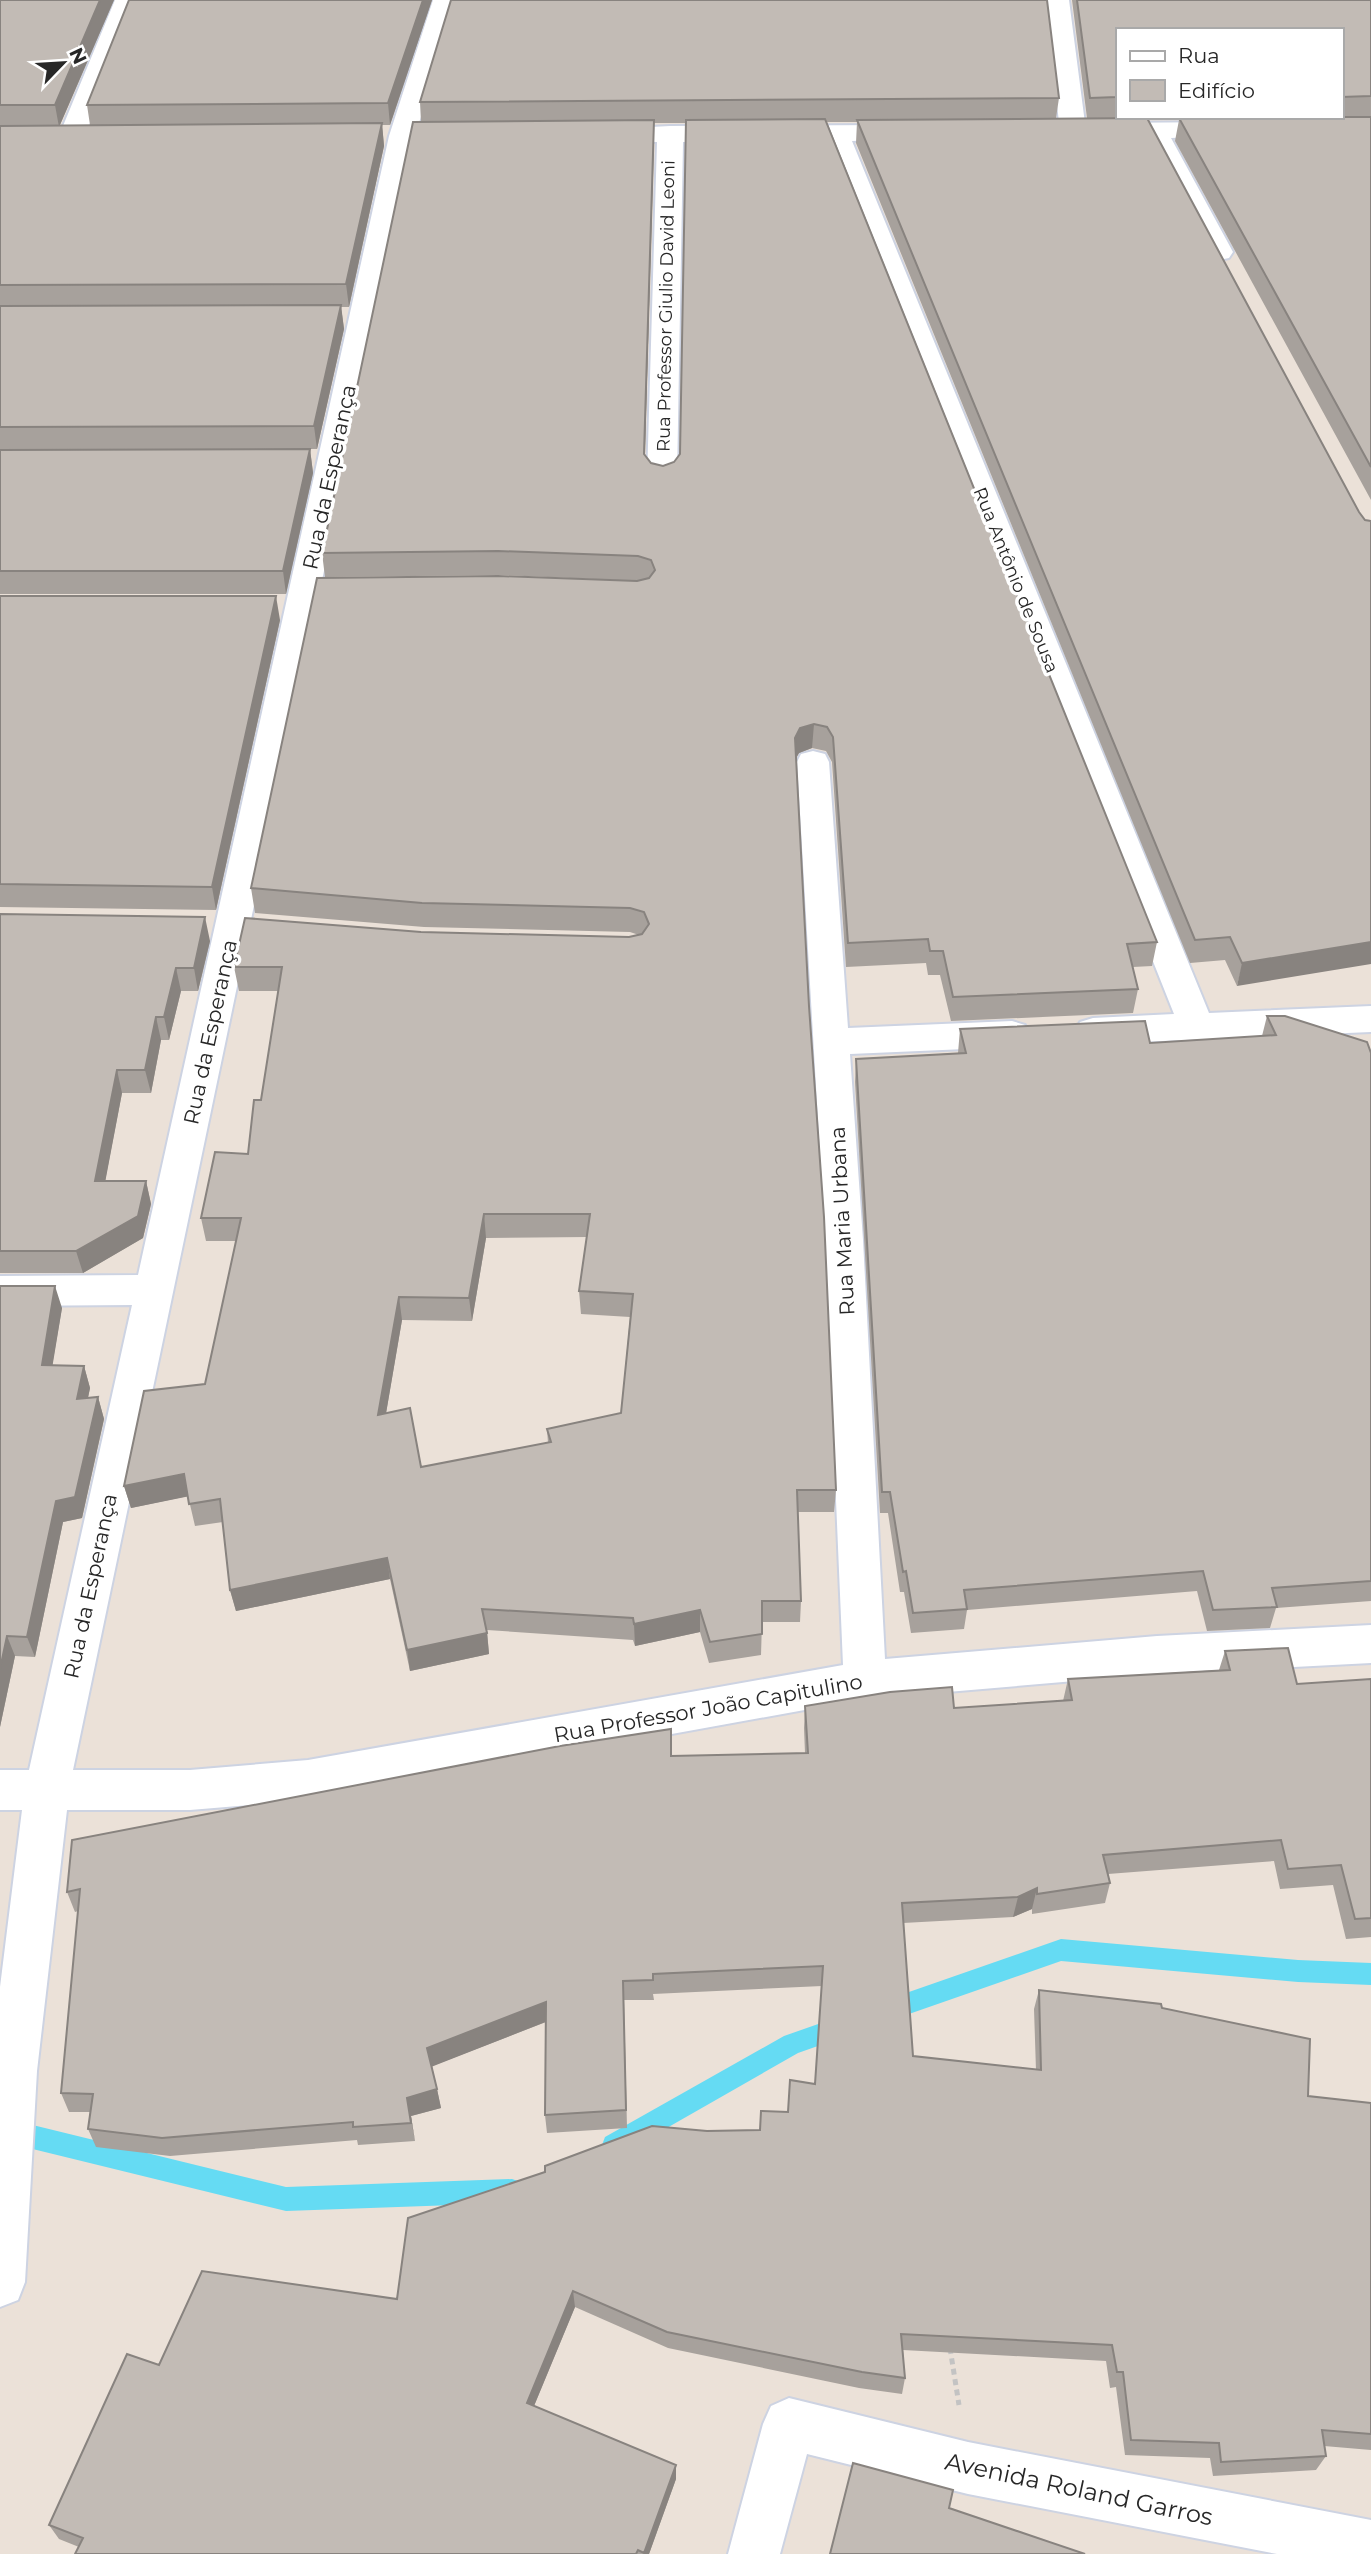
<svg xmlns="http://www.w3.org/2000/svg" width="1371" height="2554" viewBox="0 0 1371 2554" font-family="Montserrat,sans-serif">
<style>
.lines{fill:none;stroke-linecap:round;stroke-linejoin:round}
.stream{fill:#65dbf3;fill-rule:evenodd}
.minor-casing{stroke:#cdd3e2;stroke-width:4}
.path{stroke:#c3c3c3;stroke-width:5;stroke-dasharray:6 4.5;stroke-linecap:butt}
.minor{fill:#fff;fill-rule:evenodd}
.wall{fill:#a7a19c;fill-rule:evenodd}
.shaded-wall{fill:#88837f}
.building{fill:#c2bbb5;stroke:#88837f;stroke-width:2;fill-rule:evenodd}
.labels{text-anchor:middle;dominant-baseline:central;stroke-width:7;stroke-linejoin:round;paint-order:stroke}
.far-street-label{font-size:18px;fill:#272727;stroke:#fff}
.street-label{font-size:21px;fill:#272727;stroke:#fff}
.near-street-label{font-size:24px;fill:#272727;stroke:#fff}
</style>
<rect width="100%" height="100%" fill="#ebe1d8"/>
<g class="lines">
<path class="stream" d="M1061 1939 1298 1960 1371 1963V1985L1298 1982 1061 1961 886 2022 878 2019 874 2011 878 2003 886 2000Z
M841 2016 849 2019 853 2027 849 2035 798 2053 623 2153 614 2157 605 2153 602 2145 605 2137 784 2036Z
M0 2117 286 2187 512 2179 521 2182 524 2191 521 2200 512 2203 286 2211 0 2141Z"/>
<g class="minor-casing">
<path id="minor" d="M115 0H139L84 138 80 143 71 146 62 143 58 138Z
M433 0H457L415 136 73 1770H190L308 1760 843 1665 825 1240 797 762 801 754 813 751 825 754 829 762 848 1028 1012 1021 1025 1025 1030 1034 1025 1043 1012 1047 850 1054 863 1240 885 1659 1157 1636 1371 1625V1663L1157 1674 865 1699 308 1800 190 1810H67L37 2071 25 2282 18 2300 0 2307V1987L22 1810H0V1770H29L132 1305 0 1306V1276L138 1275 389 136Z
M1045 0H1069L1086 131 1082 136 1073 139 1064 136 1060 131Z
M1230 122 1239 125 1243 130 1239 135 1171 138 1233 252 1229 258 1219 260 1209 258 1205 252 1145 138 1092 136 1088 131 1092 126 1101 123Z
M908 125 917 128 921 133 917 138 852 141 1209 1013 1371 1006V1032L1093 1044 1080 1040 1075 1031 1080 1022 1093 1018 1174 1014 826 141 683 142 677 479 672 485 662 488 652 485 647 479 657 142 592 140 588 135 592 130 670 126Z
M789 2398 968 2442 1371 2520V2554H1277L968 2494 807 2454 780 2554H728L763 2424 771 2406Z"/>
</g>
<path class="path" d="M950 2348 959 2405"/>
<use href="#minor" class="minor"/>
</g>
<path class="wall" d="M0 0H114L60 125H90L87 105 129 0H432L390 125H382L384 146 349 307H341L344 329 317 449H310L313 473 286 594H0Z
M1072 0H1371V500L1175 141 1179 120H1148L1359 512 1237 986 1225 960 1190 963 856 143 857 122H827L1157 942 1152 966 1133 967 1138 989 1133 1013 951 1021 940 975H928L926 963 846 967 832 762 826 751 812 748 799 753 796 758 809 1006 836 1490 834 1512H798L801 1601 800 1622H762L761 1655 709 1663 700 1632 635 1646 633 1640 487 1630 489 1654 410 1671 390 1579 236 1611 230 1590 223 1522 195 1526 188 1496 131 1508 124 1486 205 1384 236 1241H206L201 1218 248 1154 261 1100 278 991H239L234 967 421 932 629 937 639 935 630 932 424 927 255 913 251 888 639 581 500 575 325 577 322 553 421 122 420 102 1059 98 1056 118H1087ZM1117 30H1341V117H1117ZM654 123H686L680 454 674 462 663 466 651 463 645 456ZM587 1237 579 1291 581 1314 630 1317 621 1413 547 1429 548 1443 421 1467 386 1413 402 1320 472 1321 486 1238Z
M0 596 280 620 216 910 0 907Z
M0 914 210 941 198 991H181L169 1040H161L151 1093H122L105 1181H146L151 1204 143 1238 83 1273H0Z
M1267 1016 1371 1053V1601L1276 1608 1270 1628 1207 1631 1197 1591 967 1610 964 1629 911 1633 904 1592H900L888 1513H880L855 1082 856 1059 958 1053 960 1029 1150 1043 1262 1036Z
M0 1286 62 1308 52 1366H84L90 1388 88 1398 98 1397 104 1419 82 1518 63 1522 35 1657 15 1656 0 1727Z
M1225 1651 1297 1684 1371 1679V1937L1346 1939 1333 1885 1280 1889 1274 1861 1108 1874 1110 1883 1105 1903 1032 1914V1909L1013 1917 903 1923 913 2056 1036 2070 1034 2009 1039 1990 1162 2008 1308 2096 1371 2103V2450L1324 2446 1326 2456 1316 2470 1213 2476 1210 2458 1125 2455 1116 2387 1110 2388 1106 2361 903 2350 905 2378 902 2394 859 2388 668 2348 575 2307 534 2406 676 2479 649 2554H75L79 2547 59 2539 49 2525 159 2365 397 2299 707 2131 760 2130 788 2112 815 2083 822 1986 653 1994 654 2000H624L627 2128 547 2133 545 2115 546 2022 432 2066 441 2108 411 2116 415 2141 358 2145 357 2140 170 2156 96 2147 88 2129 90 2112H69L61 2093 78 1911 75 1912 67 1892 671 1756 805 1753 804 1728 805 1706 954 1708 1063 1701 1068 1679 1219 1670Z"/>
<path class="shaded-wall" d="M100 0H114L59 127 55 105Z
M423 0H432L390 125 388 103Z
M654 120V144L644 479V454Z
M382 123 384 146 349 307 346 284Z
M341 305 344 329 317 449 314 426Z
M310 449 313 473 286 594 283 571Z
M276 596 280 620 216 910 212 887Z
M814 724 812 748 799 753 794 762 795 738 800 728Z
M205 917 210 941 198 991 194 968Z
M1371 942V964L1237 986 1242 963Z
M176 968 181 991 169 1040 164 1017Z
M156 1017 161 1040 151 1093 145 1070Z
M117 1070 122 1093 101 1204 95 1181Z
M146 1181 151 1204 143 1238 83 1273 76 1251Z
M484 1214 486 1238 472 1321 469 1298Z
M55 1286 62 1308 49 1387 42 1365Z
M399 1297 402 1320 382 1437 378 1415Z
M84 1366 90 1388 83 1421 77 1399Z
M98 1397 104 1419 82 1518 63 1522 35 1657 27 1637 56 1501Z
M184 1474 190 1496 131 1508 124 1486Z
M387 1558 390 1579 236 1611 230 1590Z
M700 1610V1632L635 1646 634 1624Z
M487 1633 489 1654 410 1671 407 1650Z
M7 1636 15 1656 0 1727V1669Z
M1037 1888 1032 1909 1013 1917 1018 1897Z
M546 2002 548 2021 431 2067 427 2048Z
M437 2089 441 2108 411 2116 415 2141 407 2098Z
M573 2291 575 2307 529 2418 527 2403Z
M676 2465V2479L649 2554H644Z"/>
<path class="building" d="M0 0H100L55 105H0Z
M129 0H423L388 103 87 105Z
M451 0H1047L1059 98 420 102Z
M1077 0H1371V96L1341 97V30H1117V97L1090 98Z
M1341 117H1371V467L1179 118Z
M1147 118 1359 512 1365 520 1371 521V942L1242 963 1230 937 1195 940 857 120Z
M825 119 1157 942 1127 944 1138 989 953 997 943 951H930L928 939 848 943 833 737 827 727 814 724 800 728 795 738 809 1006 824 1217 836 1490H797L801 1601H762V1634L710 1642 700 1610 634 1624 633 1618 482 1609 487 1633 407 1650 387 1558 230 1590 220 1499 189 1504 184 1474 124 1486 144 1391 205 1384 241 1218H201L215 1152 248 1154 254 1100H261L282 967H234L245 918 421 932 629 937 642 934 649 924 644 912 630 908 422 903 251 888 317 578 498 576 637 581 649 578 655 570 651 560 638 556 498 551 322 553 413 122 654 120 644 454 651 463 663 466 674 462 680 454 686 120ZM484 1214H590L579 1291 633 1294 621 1413 547 1429 551 1442 421 1467 410 1408 378 1415 399 1297 469 1298Z
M382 123 346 284 0 285V126Z
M341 305 314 426 0 427V306Z
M310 449 283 571H0V450Z
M0 596H276L212 887 0 884Z
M0 914 205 917 194 968H176L164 1017H156L145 1070H117L95 1181H146L138 1216 76 1251H0Z
M1267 1016H1285L1367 1042 1371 1053V1581L1272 1588 1277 1607 1213 1610 1203 1571 964 1590 967 1609 913 1613 906 1571 903 1572 890 1492H882L856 1059 966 1053 960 1029 1145 1021 1150 1043 1276 1035Z
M0 1286H55L42 1365 84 1366 77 1399 98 1397 75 1497 56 1501 27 1637 7 1636 0 1669Z
M1288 1648 1297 1684 1371 1679V1918L1355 1919 1341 1865 1288 1869 1281 1840 1103 1855 1110 1883 1037 1894V1888L1018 1897 902 1903 913 2056 1041 2070 1039 1990 1161 2004 1162 2008 1310 2039 1308 2096 1371 2103V2434L1322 2430 1326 2456 1221 2462 1219 2443 1131 2440 1123 2372H1117L1112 2345 901 2334 905 2378 862 2372 667 2332 573 2291 527 2403 676 2465 644 2553 638 2550 636 2554H75L83 2538 49 2525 127 2354 159 2365 202 2271 397 2299 408 2218 545 2172V2166L652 2126 707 2131 760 2130 761 2111 788 2112 790 2080 815 2084 823 1966 653 1974V1980L623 1981 626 2110 545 2115 546 2002 427 2048 437 2089 407 2098 411 2123 353 2127V2122L162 2138 88 2129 93 2094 61 2093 80 1889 67 1892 72 1840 560 1746 671 1729V1756L808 1753 805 1706 890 1692 952 1687 954 1708 1072 1700 1068 1679 1230 1670 1225 1651Z
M853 2463 953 2490 949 2508 1085 2554H830Z"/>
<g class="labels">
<g class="far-street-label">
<text transform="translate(666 306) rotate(-89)">Rua Professor Giulio David Leoni</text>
<text transform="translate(1016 580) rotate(68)">Rua Antônio de Sousa</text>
</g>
<g class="street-label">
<text transform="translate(329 477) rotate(-78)">Rua da Esperança</text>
<text transform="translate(210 1032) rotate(-78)">Rua da Esperança</text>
<text transform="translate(842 1221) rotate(-93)">Rua Maria Urbana</text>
<text transform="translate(90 1586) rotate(-78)">Rua da Esperança</text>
<text transform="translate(708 1708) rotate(-10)">Rua Professor João Capitulino</text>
</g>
<g class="near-street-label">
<text transform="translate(1079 2489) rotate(12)">Avenida Roland Garros</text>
</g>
</g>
<rect x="1116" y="28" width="228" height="91" fill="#ffffff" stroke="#a9a9a9" stroke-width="2"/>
<rect x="1130" y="51" width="35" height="10" fill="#ffffff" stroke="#a9a9a9" stroke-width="2"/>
<text x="1178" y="63" font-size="21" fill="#272727">Rua</text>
<rect x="1130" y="80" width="35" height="21" fill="#c2bbb5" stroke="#a9a9a9" stroke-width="2"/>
<text x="1178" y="98" font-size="21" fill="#272727">Edifício</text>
<g transform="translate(63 63) rotate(65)" stroke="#ffffff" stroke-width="5" paint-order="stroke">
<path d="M0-5L12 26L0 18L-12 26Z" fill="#272727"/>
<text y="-10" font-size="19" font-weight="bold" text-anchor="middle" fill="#272727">N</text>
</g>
</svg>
